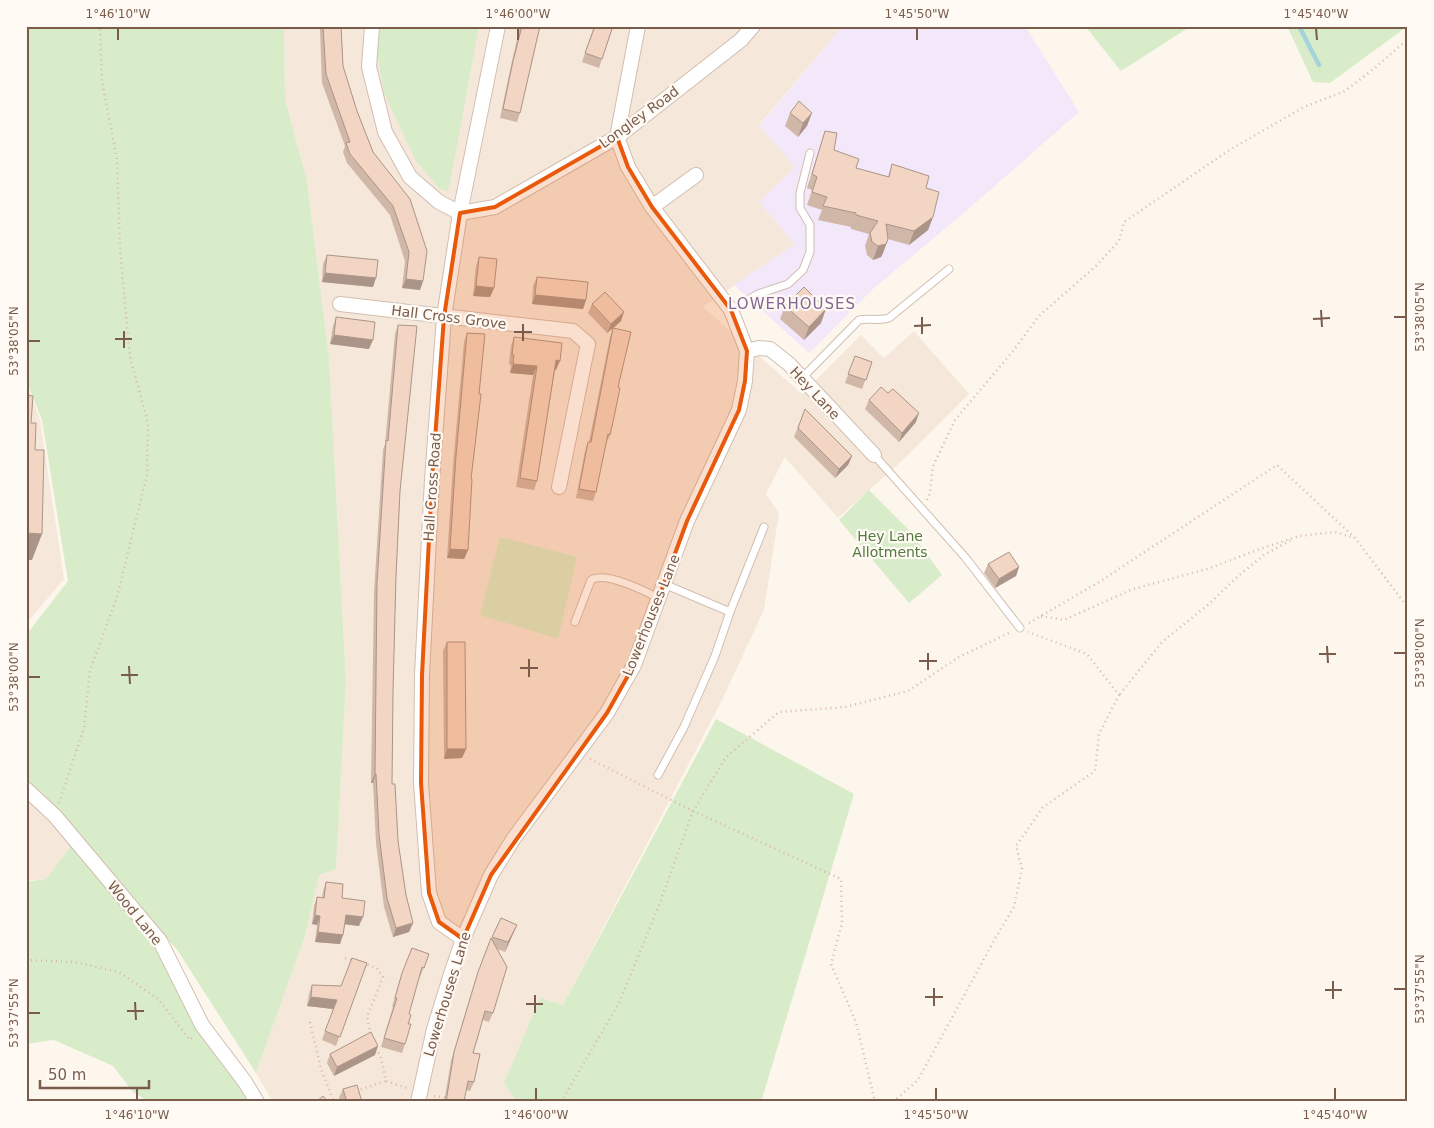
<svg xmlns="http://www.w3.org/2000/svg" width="1434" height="1128" viewBox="0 0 1434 1128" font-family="'DejaVu Sans',sans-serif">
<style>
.residential{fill:#f5e8da}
.education{fill:#f3e8fa}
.green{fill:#d8ecc9}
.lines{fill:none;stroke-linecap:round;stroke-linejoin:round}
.stream{stroke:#a5d3da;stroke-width:4.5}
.lane-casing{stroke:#d1beb0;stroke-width:9}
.street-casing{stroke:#d1beb0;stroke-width:16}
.path{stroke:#d9b8a5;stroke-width:2.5;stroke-dasharray:1 4;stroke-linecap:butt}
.lane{stroke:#fff;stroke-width:7}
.street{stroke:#fff;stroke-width:14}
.wall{fill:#d1b7a8}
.shaded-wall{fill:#aa9588}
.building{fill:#f3d5c3;stroke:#aa9588}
.marked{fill:#e8590c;fill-opacity:0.2;stroke:#e8590c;stroke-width:4;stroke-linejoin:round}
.ticks{fill:none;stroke:#7a5c4d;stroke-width:2}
.labels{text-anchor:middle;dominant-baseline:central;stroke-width:4.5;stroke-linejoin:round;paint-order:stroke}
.street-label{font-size:14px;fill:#7a5c4d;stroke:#fffaf3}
.park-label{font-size:14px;fill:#537a41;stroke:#fffaf3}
.neighbourhood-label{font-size:15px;letter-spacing:1px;fill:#846695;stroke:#fffaf3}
.neatline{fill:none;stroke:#7a5c4d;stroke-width:2}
.ticks-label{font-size:12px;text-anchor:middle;fill:#7a5c4d}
</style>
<rect width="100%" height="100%" fill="#fdf6ec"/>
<path class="residential" d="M284 26H380L377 51 458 141 479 26H843L759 125 795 167V244L703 307 802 394 861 335 884 358 914 331 969 394 904 459 838 518 785 457 766 494 779 513 764 610 720 704 563 1005 540 999 504 1083 517 1102H273L256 1073 305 936 319 874 336 869 346 682 329 357 307 181 285 99Z
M26 381 40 420 64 579 26 624Z
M26 799 51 822 71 846 46 879 26 881Z"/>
<path class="education" d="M843 26H1025L1079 112 966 211 874 288 809 353 734 285 795 244 759 202 795 167 759 126Z"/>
<path class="green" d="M26 26H284L285 99 307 181 329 357 346 682 336 869 319 875 305 936 256 1073 178 951 86 845 26 781V635L68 581 42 420 26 380Z
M380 26H479L458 141 448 191 440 189 416 161 384 93 377 51Z
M1085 26H1191L1121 71Z
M1287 26H1408V31L1405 28 1330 83 1313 82Z
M869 490 911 532 942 575 909 603 839 520Z
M500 537 577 557 558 639 480 615Z
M716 719 854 794 761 1102H517L504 1083 540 998 563 1005Z
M71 846 162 951 256 1102H149L133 1092 113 1066 54 1040 26 1044V882L46 879Z"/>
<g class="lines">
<path class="stream" d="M1299 26 1319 65"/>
<g class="lane-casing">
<path id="lane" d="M731 310 758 294 788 284 803 270 810 252V225L800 208V193L810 153
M803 377 859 320C869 318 881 321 889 318L949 269
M874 455 965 557 1020 628
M664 584 730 612 764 527
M575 622 591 580C605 571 645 591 658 598
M658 775 684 727 715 656 730 612"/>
</g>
<g class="street-casing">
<path id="street" d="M372 26 369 67 385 132 410 177 439 202 460 213
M652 207 696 175
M460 213 495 207 617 137 741 40 753 26
M340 304 573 331 588 344 559 487
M747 351 759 348 770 349 789 364 874 455
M26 789 55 816 160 941 202 1025 245 1082 257 1102
M463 939 439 922 429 893 421 783 422 675 432 480 444 317 460 213 498 26
M418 1102 434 1029 451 974 463 939 491 875 514 838 607 713 634 665 687 521 739 410 745 381 747 351 731 310 652 207 628 167 617 137 638 26"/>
</g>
<path class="path" d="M927 500 930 492 933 466 955 420 1013 351 1039 316 1096 266 1119 241 1124 222 1231 149 1304 107 1345 91 1376 67 1408 39
M1041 616 1064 620 1133 589 1207 569 1260 549 1299 536 1335 532 1354 538
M1029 623 1099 582 1277 465 1355 538 1408 608
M1120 694 1162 642 1209 604 1237 577 1264 555 1293 539
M590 759 693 811 841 879 842 923 831 964 856 1022 875 1102
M59 803 84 728 90 670 117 597 147 475 148 423 130 357 120 249 117 159 102 82 100 26
M345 958 353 960
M26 960 74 962 119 972 158 999 190 1040 193 1036
M363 963 377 968 383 977 367 1017 371 1035
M310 1022 321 1069 334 1102
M376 1048 381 1058 386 1081 407 1088
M356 1091 386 1081
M434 1096 448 1098
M561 1102 619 1003 658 908 693 811 726 757 779 712 845 707 908 691 959 657 1011 632
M893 1102 918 1080 996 937 1014 907 1022 868 1016 846 1043 807 1095 771 1099 734 1119 695 1087 654 1028 632"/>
<use href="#lane" class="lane"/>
<use href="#street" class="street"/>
</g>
<path class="wall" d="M320 26H341L343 66 357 111 423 281 420 290 402 288 405 261 390 215 347 163 343 152 345 146 322 83 320 30Z
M520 26H540L520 113 517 122 500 118 510 70Z
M594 26H613L599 68 582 62Z
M790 113 807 126 798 137 785 126Z
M825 131 834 150 856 168 888 177 892 164 926 188 933 217 928 230 909 245 888 239 883 253 881 257 873 260 867 255 865 246 869 234 851 229V227L818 220 822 210 807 205 812 190 807 188Z
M327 255 373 287 322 282 323 264Z
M479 257 494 288 490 297 473 296 476 266Z
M537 277 586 300 583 309 532 304 533 286Z
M592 304 621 321 614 328 618 387 610 435 606 444 596 492 593 501 576 498 585 451 588 442H589L610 337 613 328 607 333 588 313Z
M785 306 821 323 804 340 780 319Z
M336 317 369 349 330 344 333 326Z
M398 325 400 491 396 576 393 691 392 784 398 841 406 895 413 923 409 932 393 937 384 907 376 843 373 783H371L374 592 383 450 385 444 395 334Z
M467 333 468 550 464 559 447 558 453 465 464 342Z
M514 337 556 370H555L537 481 534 490 516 487 533 375 510 373 511 365 509 364 511 346Z
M855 356 872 362 862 389 845 383Z
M869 400 916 422 899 442 865 409Z
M805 409 852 456 848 465 835 478 794 437Z
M988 564 1019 567 1016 576 995 588 984 573Z
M447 642 466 749 462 758 444 759 443 651Z
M326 882 342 898 359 926 345 924 340 944 315 942 317 925 312 924 314 906 317 897 322 898 323 891Z
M501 918 517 925 505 952 497 949 493 1013 489 1022 483 1020 473 1053 474 1082 470 1091 466 1090 464 1102H444L451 1061 475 981 491 938V939Z
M412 948 429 954 420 977H419L409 1014 405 1044 402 1053 381 1047 393 1007H392L399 982Z
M367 963 336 1046 322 1040 333 1009 307 1006 309 994 312 985 341 986Z
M330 1054 375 1055 334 1076 327 1063Z
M343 1089 362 1102H340L339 1098Z"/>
<path class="shaded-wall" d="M812 113 807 126 798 137 803 123Z
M933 217 928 230 909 245 914 231Z
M888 239 883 253 881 257 873 260 878 246Z
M325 273 376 278 373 287 322 282Z
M406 279 423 281 420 290 402 288Z
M476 286 494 288 490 297 473 296Z
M535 295 586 300 583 309 532 304Z
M826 309 821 323 804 340 809 327Z
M624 312 621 321 607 333 611 324Z
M334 335 373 340 369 349 330 344Z
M556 360 560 361 556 370 553 369Z
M513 364 537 366 533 375 510 373Z
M919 413 916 422 899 442 902 433Z
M852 456 848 465 835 478 839 469Z
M26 533 42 534 32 560H26Z
M450 549 468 550 464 559 447 558Z
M1019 567 1016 576 995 588 999 579Z
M447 749H466L462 758 444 759Z
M375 774H376L373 783H371Z
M315 915 320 916 317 925 312 924Z
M346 915 363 917 359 926 342 924Z
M413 923 409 932 393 937 396 928Z
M517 925 505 952 508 942Z
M318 932 343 935 340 944 315 942Z
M311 997 337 1000 333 1009 307 1006Z
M378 1046 375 1055 334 1076 337 1067Z"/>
<path class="building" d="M323 26H341L343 66 357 111 373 152 410 199 427 251 423 281 406 279 409 252 393 206 350 154 346 143 350 142 326 74Z
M522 26H540L520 113 503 109 513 61Z
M595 26H613L602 59 585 53Z
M799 101 812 113 803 123 790 113Z
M825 131 837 133 834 150 859 159 856 168 889 177 892 164 929 176 926 188 939 192 933 217 914 231 886 224 888 239 886 244 878 246 872 242 870 233 878 221 856 215V213L823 206 827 197 812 192 817 177 812 174Z
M327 255 378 260 376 278 325 273Z
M479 257 497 259 494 288 476 286Z
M537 277 588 282 586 300 535 295Z
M804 287 826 309 809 327 785 306Z
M605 292 624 312 611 324 592 304Z
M336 317 375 322 373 340 334 335Z
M398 325 417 326 400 491 396 576 393 691 392 784H395L398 841 406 895 413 923 396 928 387 898 379 834 376 774H375L377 583 386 440 388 441Z
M613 328 631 332 618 387 620 388 613 422 610 435 608 434 596 492 579 489 588 442H591Z
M467 333 485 334 479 394H481L471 479H472L468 550 450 549 456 456Z
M514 337 562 343 560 361 556 360 537 481 520 478 537 366 513 364 514 355H512Z
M855 356 872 362 866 380 848 374Z
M881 387 888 393 893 389 919 413 902 433 869 400Z
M26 395 33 396 31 423H36L35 450H44L42 534 26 533Z
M805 409 852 456 839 469 798 428Z
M1009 552 1019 567 999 579 988 564Z
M447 642H465L466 749H447Z
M326 882 343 884 342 898 365 901 363 917 346 915 343 935 318 932 320 916 315 915 317 897 324 898Z
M501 918 517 925 508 942 492 937Z
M491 938 507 967 493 1013 485 1011 480 1029 473 1053 480 1054 474 1082 468 1081 464 1102H446L454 1052 478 972Z
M412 948 429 954 424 968 422 967 409 1014 411 1015 408 1024H411L405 1044 384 1038 397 998H395L402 973Z
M352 958 367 963 340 1037 325 1031 337 1000 311 997 312 985 341 986Z
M371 1032 378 1046 337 1067 330 1054Z
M357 1085 362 1102H347L343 1089Z
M323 1096 328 1102H316Z"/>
<path class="marked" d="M617 137 628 167 652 207 731 310 747 351 745 381 739 410 687 521 634 665 607 713 491 875 463 939 439 922 429 893 421 783 422 675 432 480 444 317 460 213 495 207Z"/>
<path class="ticks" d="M118 28V40M518 28V40M917 28V40M1316 28 1317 40M1321 310 1322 327M922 317V334M1394 317H1406M1313 319 1330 318M523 324V341M914 326 931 325M124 331V348M514 332H532M115 339H132M28 341H40M1327 646 1328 663M928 653V670M1394 653H1406M1319 654H1336M529 659V677M919 661H937M129 666 130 684M520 668H538M121 675H138M28 677H40M1333 981V999M934 988V1006M1394 989H1406M1325 990H1342M535 995V1013M925 997H943M135 1002 136 1020M526 1004H543M127 1011H144M28 1013H40M137 1088V1100M536 1088V1100M936 1088V1100M1335 1088V1100"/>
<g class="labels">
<g class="street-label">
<text transform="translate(639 117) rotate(-36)">Longley Road</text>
<text transform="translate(449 317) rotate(7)">Hall Cross Grove</text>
<text transform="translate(815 393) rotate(47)">Hey Lane</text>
<text transform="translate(432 487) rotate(-86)">Hall Cross Road</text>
<text transform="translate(651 615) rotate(-68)">Lowerhouses Lane</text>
<text transform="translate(135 913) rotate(51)">Wood Lane</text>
<text transform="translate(447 994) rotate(-73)">Lowerhouses Lane</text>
</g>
<g class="park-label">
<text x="890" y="536">Hey Lane<tspan x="890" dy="16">Allotments</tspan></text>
</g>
<g class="neighbourhood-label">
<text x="792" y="304">LOWERHOUSES</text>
</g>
</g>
<rect width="1434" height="1128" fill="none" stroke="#fffaf3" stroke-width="55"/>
<path d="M40 1080v8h109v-8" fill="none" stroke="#7a5c4d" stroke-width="2.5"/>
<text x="48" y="1080" font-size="15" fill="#7a5c4d" stroke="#fffaf3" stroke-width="4" paint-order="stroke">50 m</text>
<rect x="28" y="28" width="1378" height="1072" class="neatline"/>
<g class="ticks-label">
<text x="118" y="18">1°46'10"W</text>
<text x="518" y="18">1°46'00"W</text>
<text x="917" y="18">1°45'50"W</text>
<text x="1316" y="18">1°45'40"W</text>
<text transform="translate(1420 317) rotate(-90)" y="4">53°38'05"N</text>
<text transform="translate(14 341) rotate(-90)" y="4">53°38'05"N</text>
<text transform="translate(1420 653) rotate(-90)" y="4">53°38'00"N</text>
<text transform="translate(14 677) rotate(-90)" y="4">53°38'00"N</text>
<text transform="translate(1420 989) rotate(-90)" y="4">53°37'55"N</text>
<text transform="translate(14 1013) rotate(-90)" y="4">53°37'55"N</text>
<text x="137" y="1119">1°46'10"W</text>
<text x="536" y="1119">1°46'00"W</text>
<text x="936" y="1119">1°45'50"W</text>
<text x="1335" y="1119">1°45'40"W</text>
</g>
</svg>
